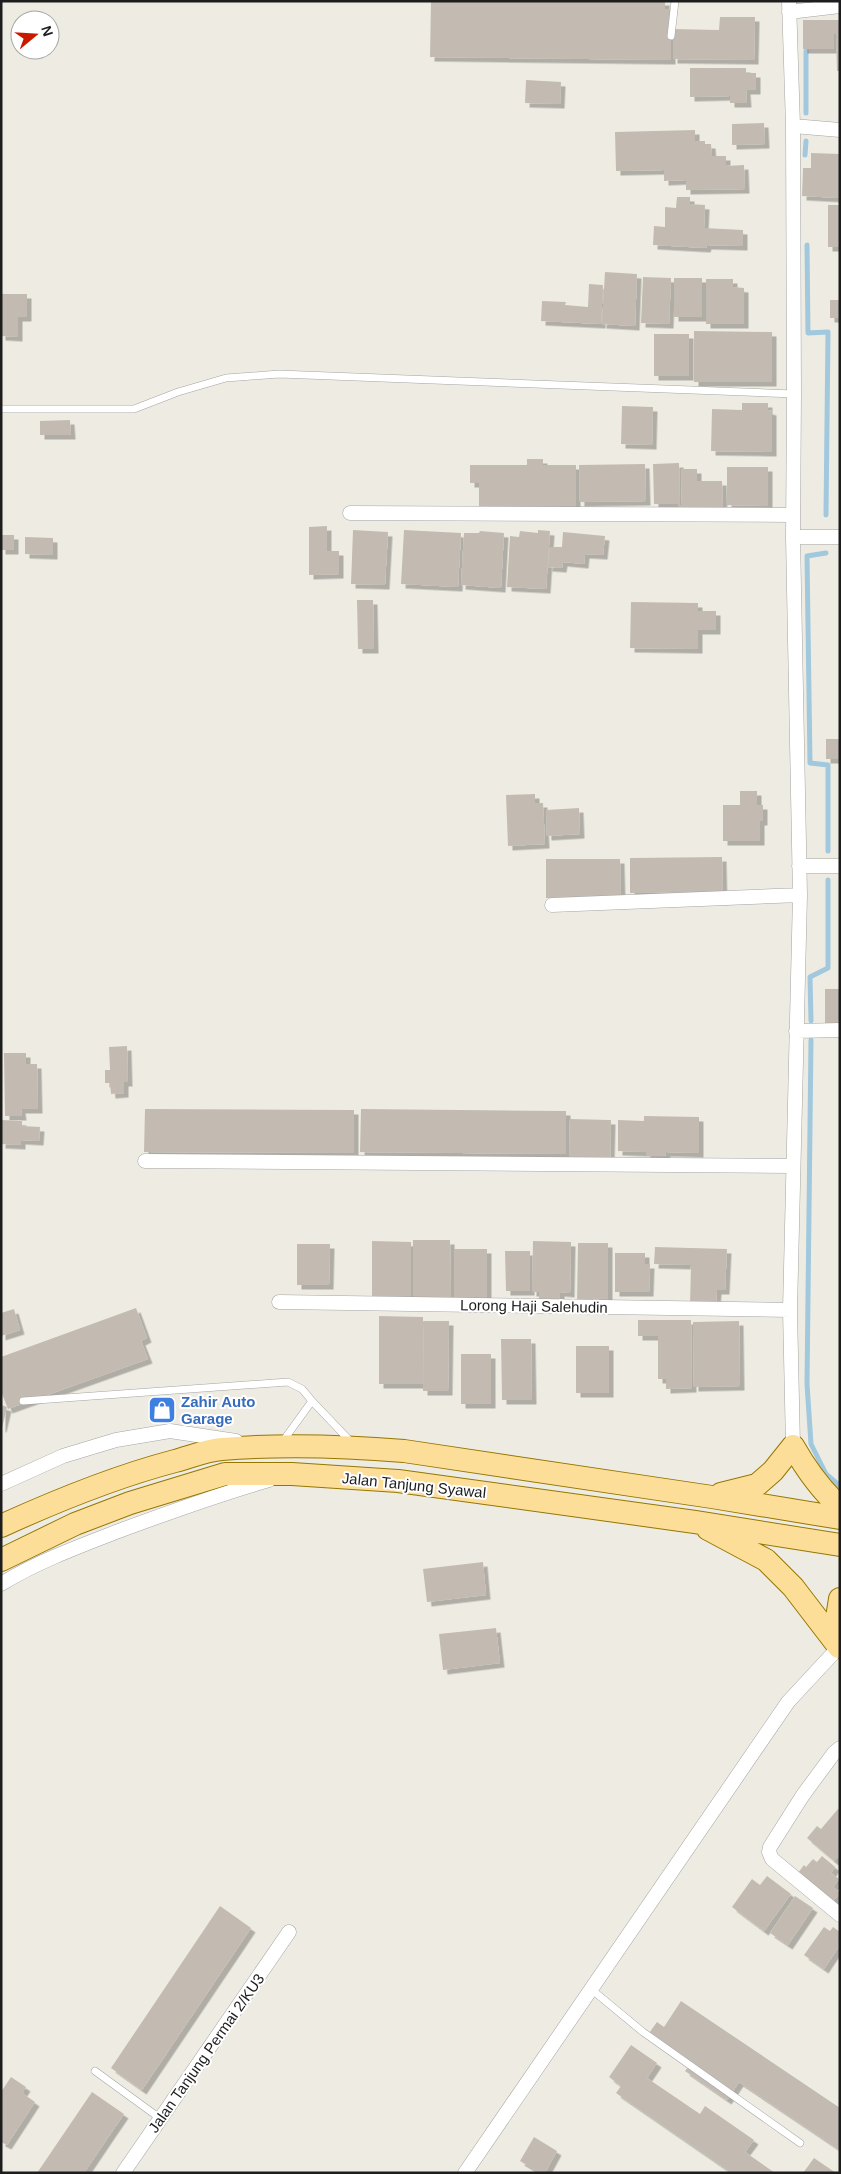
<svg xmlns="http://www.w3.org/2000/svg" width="841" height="2174" viewBox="0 0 841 2174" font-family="Helvetica,sans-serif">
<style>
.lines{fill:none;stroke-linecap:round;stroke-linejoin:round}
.stream{stroke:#a1c8dd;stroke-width:5}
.building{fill:#c3bbb2;filter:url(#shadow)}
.lane-casing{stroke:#a4a4a4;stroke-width:8}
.street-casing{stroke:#a4a4a4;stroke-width:15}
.primary-casing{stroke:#957700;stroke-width:24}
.lane{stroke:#fff;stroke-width:7}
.street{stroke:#fff;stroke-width:14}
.primary{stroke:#fdde98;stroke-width:22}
.labels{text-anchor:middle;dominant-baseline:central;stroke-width:4;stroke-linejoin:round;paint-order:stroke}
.street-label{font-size:15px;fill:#1d1d1d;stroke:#fff}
.shop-label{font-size:15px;font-weight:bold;fill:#366cbe;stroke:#fff;text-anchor:start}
</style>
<defs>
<filter id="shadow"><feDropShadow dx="4.5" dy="4.5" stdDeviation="0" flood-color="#0004"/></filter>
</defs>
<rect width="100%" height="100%" fill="#eeece2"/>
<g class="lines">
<path class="stream" d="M806 51V113
M805 155 806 141
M807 245 808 333 828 332 826 515
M826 553 807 556 810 763 828 765V851
M811 1021 810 977 828 968V880
M811 1040 807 1384 811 1444 826 1474 840 1486"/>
</g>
<path class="building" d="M431 1H665V9H671V60L430 57Z
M720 17H755L754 60 673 59V29L719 30Z
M803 20H840V34H834V49H803Z
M840 34V71H837L836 35Z
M690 68H746V73H756V90H746L747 103H730V96L690 97Z
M526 80 561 82 560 104 525 103Z
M764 123 765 144 732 145V124Z
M695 130V141H705V144H711L712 156H726V166L744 165 745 189 686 190V180L664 181V170L616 171 615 132Z
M811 153 840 154V198L802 196 803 168H811Z
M677 197H690V204L705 205 704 228 743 230V246L707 245 706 248 653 245 654 226 665 227V207L676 208Z
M828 205H840V247H828Z
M605 272 637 274 635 326 602 324Z
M643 277 671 278 669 324 641 323Z
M674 278H702V317H674Z
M706 279H733V287L744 288V324H706Z
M589 284 603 285 601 324 541 321 542 301 566 302 565 305 588 307Z
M1 294H27V317H18V337L1 336Z
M830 300H840V318H830Z
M694 331 772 332V382H694Z
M654 334H689V376H654Z
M742 403H768V410L772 411V452L711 451 712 409 742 410Z
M622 406 653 407 652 445 621 444Z
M70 420 71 435H40V421Z
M527 459H543V465H576V508H479V483H470V465H527Z
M679 463 680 505H682L681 469H697V481H722L723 508 678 514V504H654L653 464Z
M645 464 646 501 580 502 579 465Z
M727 467H768V506L727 505Z
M327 526V551H339V574L309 575V527Z
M353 530 388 532 385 585 351 584Z
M404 530 461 533 458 587 401 584Z
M538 530 550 531 546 589 507 587 510 536 519 537 520 531 538 533Z
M480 531 504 533 501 588 461 585 464 533H479Z
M563 532 605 536 603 555 585 554 584 564 563 562 562 568 548 567 550 547H562Z
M1 535H14V550H1Z
M25 537 53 538V555L25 554Z
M357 600H373L374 649H358Z
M631 602 698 603V611H716V630H698V649L630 648Z
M826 739H840V759H826Z
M740 791H757V805H763V821H760V841H723V805H740Z
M535 794V803H543L545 844 508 846 506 795Z
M579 808 580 834 547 836 546 810Z
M722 857 723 901 704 892 630 893V858Z
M546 859H620L621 897 546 898Z
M825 989H840V1025H825Z
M127 1046 128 1082H124V1093L111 1094 110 1083H105V1070H110L109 1047Z
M4 1053H26V1064H37L38 1109H21L22 1116H5Z
M145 1109 354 1110V1153L144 1152Z
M361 1109 566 1111V1154L360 1152Z
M644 1116 699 1117V1153L666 1152 665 1156H646V1152L618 1151V1120L644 1121Z
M570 1119 611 1120 610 1160 569 1159Z
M2 1120 22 1121V1126L40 1127 39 1141 21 1140V1145L1 1144Z
M413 1240H450L451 1300H413Z
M372 1241 411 1242V1300H372Z
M533 1241 571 1242 570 1293 560 1292V1302H539V1292H532Z
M578 1243H608V1304H577Z
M297 1244H330L329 1285H297Z
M655 1247 727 1249 725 1290H717L716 1306 690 1305 691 1265 654 1264Z
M454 1249H487V1299L454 1298Z
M505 1251H530V1291H506Z
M615 1253H645V1264H650L649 1292H615Z
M136 1308 147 1338 141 1341 148 1359 8 1409 1 1391V1357Z
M14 1309 20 1330 1 1336V1313Z
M379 1316 423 1317V1384H379Z
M638 1320H691L692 1388 666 1389V1379H658V1336H638Z
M424 1321H449L448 1391H423Z
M739 1321 740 1386 694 1387 693 1322Z
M501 1339H531L532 1400H502Z
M576 1346H609V1393H576Z
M461 1354H491V1404H461Z
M1 1405 7 1407 2 1428H1Z
M483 1562 486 1595 427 1602 423 1569Z
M496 1628 500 1663 443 1670 439 1634Z
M838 1809 840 1810V1854L834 1861 807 1838 817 1826 821 1829Z
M822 1856 835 1867 831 1873 839 1879 833 1887 840 1893 830 1905 795 1877 804 1865 806 1867 813 1859 817 1862Z
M767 1876 791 1894 764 1931 732 1907 752 1879 760 1885Z
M795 1896 813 1908 788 1945 770 1933Z
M220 1906 251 1928 142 2090 111 2068Z
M824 1927 830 1931 833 1927 840 1932V1945L824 1969 804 1955Z
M681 2001 840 2108V2150L739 2082 727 2100 685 2071 690 2065 647 2036 657 2022 664 2027Z
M631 2045 657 2063 647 2078 700 2114 705 2106 754 2140 745 2152 775 2173H732L616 2093 621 2086 609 2077Z
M11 2077 26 2087 22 2093 35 2102 7 2145 1 2142V2092Z
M92 2092 124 2114 113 2130 84 2173H37Z
M534 2137 557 2151 545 2173H540L520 2161Z
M814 2158 836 2173H803Z"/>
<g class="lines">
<g class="lane-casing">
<path id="lane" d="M671 36 675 1
M1 409H134L178 392 226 378 279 374 794 394
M23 1401 288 1382 302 1389 312 1401
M283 1441 312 1401 351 1442
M591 1989 643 2032 800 2143
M95 2071 161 2119"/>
</g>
<g class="street-casing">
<path id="street" d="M789 1 793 126 794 394 793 537 800 895 790 1310 793 1446
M789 12 840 6
M793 126 840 130
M350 513 793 515
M793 537H840
M799 866H840
M552 905 800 895
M796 1031 840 1030
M145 1161 793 1166
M279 1302 790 1310
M1 1484 63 1456 116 1440 170 1431 236 1441
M1 1584C37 1562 77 1547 116 1532 167 1513 217 1495 269 1480
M840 1748 834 1753 803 1795 770 1847 769 1852 772 1859 840 1915
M123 2173 289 1932
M465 2173 788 1702 839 1647 840 1648"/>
</g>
<g class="primary-casing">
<path id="primary" d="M721 1494 757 1485 773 1471 793 1446C806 1469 820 1489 840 1507
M1 1526C58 1500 114 1477 175 1461 190 1457 207 1450 222 1449 282 1444 344 1446 404 1451L712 1497 840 1518
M708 1529 766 1560 793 1587 839 1647
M1 1560 75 1524 130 1503 225 1474H292L398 1481 695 1522 840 1545
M839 1647 836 1624 840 1599"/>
</g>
<use href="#lane" class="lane"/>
<use href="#street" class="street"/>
<use href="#primary" class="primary"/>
</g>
<defs>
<g id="shop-square" transform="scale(1.4375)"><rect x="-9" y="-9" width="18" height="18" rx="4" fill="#3f7fe0" stroke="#fff"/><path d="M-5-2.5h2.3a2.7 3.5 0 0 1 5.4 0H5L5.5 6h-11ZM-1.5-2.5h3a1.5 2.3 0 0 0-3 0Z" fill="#fff"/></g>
</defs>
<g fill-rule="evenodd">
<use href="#shop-square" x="162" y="1410"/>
</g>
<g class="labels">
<g class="street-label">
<text transform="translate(534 1306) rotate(1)">Lorong Haji Salehudin</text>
<text transform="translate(414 1485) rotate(6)">Jalan Tanjung Syawal</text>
<text transform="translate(206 2053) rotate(-55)">Jalan Tanjung Permai 2/KU3</text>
</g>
<g class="shop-label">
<text x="181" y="1401">Zahir Auto<tspan x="181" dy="17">Garage</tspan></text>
</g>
</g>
<rect width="841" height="2174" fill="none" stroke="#1d1d1d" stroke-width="5"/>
<g transform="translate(35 35) rotate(72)"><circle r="24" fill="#ffffff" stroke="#a5a5a5"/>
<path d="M0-4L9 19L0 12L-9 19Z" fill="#c91a00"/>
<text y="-8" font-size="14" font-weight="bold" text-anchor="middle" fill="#1d1d1d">N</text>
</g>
</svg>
